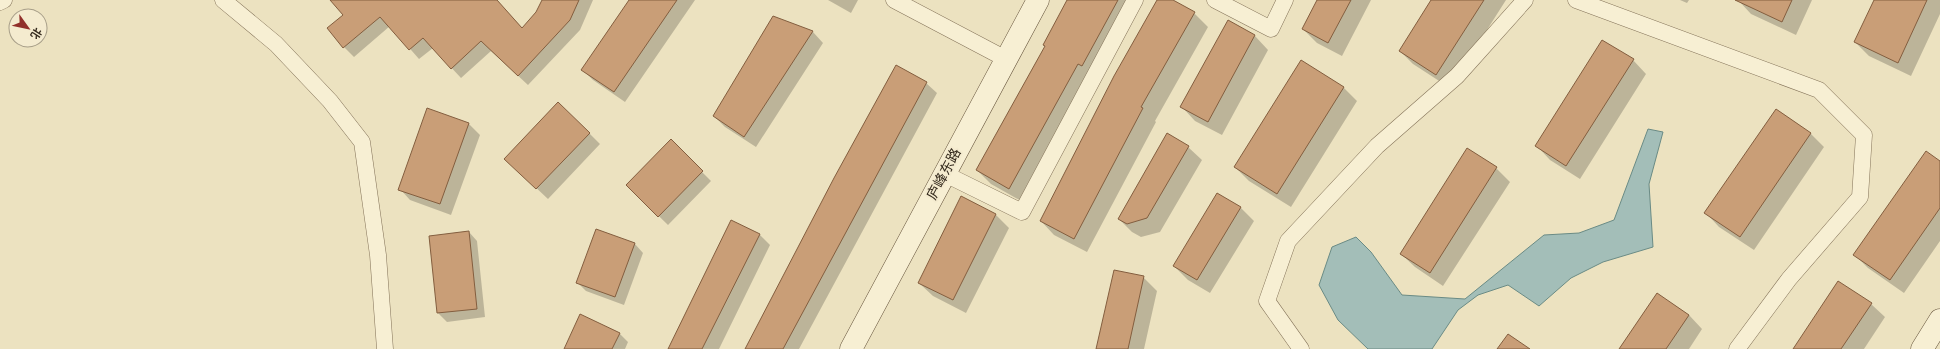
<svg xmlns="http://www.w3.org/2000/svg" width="1940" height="349" viewBox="0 0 1940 349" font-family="Spectral,'Noto Sans SC',serif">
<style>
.water{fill:#a3beb8;stroke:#6a8b85}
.shadow{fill:#0003}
.building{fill:#c99e77;stroke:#835e3f}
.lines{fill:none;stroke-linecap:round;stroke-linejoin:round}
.street-casing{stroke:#847359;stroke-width:17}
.secondary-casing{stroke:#66543c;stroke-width:23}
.street{stroke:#f7efd3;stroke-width:16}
.secondary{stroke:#f7efd3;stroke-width:22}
.labels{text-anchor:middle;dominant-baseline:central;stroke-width:4;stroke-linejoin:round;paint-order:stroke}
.street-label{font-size:14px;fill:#342a1d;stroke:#f4ebcf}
</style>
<rect width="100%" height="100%" fill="#ece2c0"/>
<path class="water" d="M1648 129 1663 132 1649 184 1653 247 1603 262 1571 278 1539 306 1508 285 1478 295 1458 310 1432 349H1368L1338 320 1319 285 1332 247 1356 237 1371 252 1402 295 1465 299 1544 235 1579 233 1614 220Z"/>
<path class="shadow" d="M331 0H496L523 29 537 13 543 0H593L580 30 528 85 491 51 461 78 433 48 419 59 390 26 354 57 344 47V15Z
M630 0H695L625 102 593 80 583 70Z
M828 0H858L851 13Z
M1068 0H1139L1023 202 991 184 977 170 1046 47 1044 45Z
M1158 0H1171L1194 13 1208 27 1155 121 1156 122 1087 252 1054 235 1041 221Z
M1318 0H1371L1342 56 1317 43 1303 29Z
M1432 0H1506L1450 88 1413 64 1400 51Z
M1680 0H1689L1687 3Z
M1738 0H1812L1796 35 1751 14Z
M1875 0H1940V14L1911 76 1869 56 1855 42Z
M774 18 813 32 823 43 756 147 725 127 714 116Z
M1228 22 1255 36 1268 50 1222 135 1195 121 1182 107Z
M1633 60 1646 74 1580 179 1550 160 1537 146Z
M926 83 937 93 799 349H747Z
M1343 87 1357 101 1291 207 1249 181 1235 167Z
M428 110 469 124 480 135 451 215 410 200 400 189Z
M1777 110 1811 134 1824 147 1754 250 1719 227 1706 213Z
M589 133 600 144 548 199 516 169Z
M671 141 711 181 668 225 627 185Z
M1188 147 1202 160 1160 232 1141 237 1132 232 1119 219Z
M1468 150 1496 168 1510 182 1443 286 1415 267 1401 254Z
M1940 162V241L1904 293 1868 268 1855 255Z
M1240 207 1254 221 1210 293 1188 280 1174 266Z
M995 214 1009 228 966 313 933 296 919 283Z
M469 232 477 241 485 317 447 322 438 313Z
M759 234 770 245 719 349H669Z
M635 244 643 253 624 305 586 291 577 282Z
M1143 277 1157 291 1144 349H1098Z
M1657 294 1689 315 1702 329 1689 349H1620Z
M1871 304 1885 317 1864 349H1794Z
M619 333 628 342 625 349H565Z"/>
<path class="building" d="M330 0H497L522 28 536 12 542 0H579L570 20 518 76 481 41 451 69 423 38 409 50 380 17 343 48 327 28 343 15Z
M629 0H677L614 92 581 70Z
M1067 0H1118L1082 66 1078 64 1009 189 976 170 1045 46 1043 45Z
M1157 0H1173L1195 12 1141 107 1143 108 1074 239 1040 221 1114 76Z
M1317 0H1351L1328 43 1302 29Z
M1431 0H1484L1436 75 1399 51Z
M1735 0H1792L1782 22Z
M1874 0H1927L1898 63 1854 42Z
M773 16 813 31 744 137 713 116Z
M1228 20 1255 35 1208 122 1180 107Z
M1602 40 1634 59 1566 166 1535 146Z
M1301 60 1344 87 1277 194 1234 167Z
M896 65 927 82 783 349H745L834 178Z
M558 102 590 133 536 189 504 159Z
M427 108 469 123 440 204 398 190Z
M1776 109 1811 133 1740 237 1704 213Z
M1167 133 1189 146 1147 218 1127 224 1118 219Z
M671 139 703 171 658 217 626 185Z
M1467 148 1497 167 1430 273 1400 254Z
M1926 151 1940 161V208L1890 280 1853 255Z
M1217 193 1241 207 1197 280 1173 266Z
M961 196 996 214 953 300 918 283Z
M731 220 760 234 702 349H668Z
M596 229 635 243 615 297 576 283Z
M469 231 477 309 437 313 429 236Z
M1114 270 1144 276 1128 349H1096Z
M1838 281 1872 303 1841 349H1793Z
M1657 293 1689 315 1666 349H1619Z
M580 314 620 333 612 349H564Z
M1508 334 1530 349H1497Z"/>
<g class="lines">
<g class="street-casing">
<path id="street" d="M223 0 276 44 330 101 362 142 378 255 385 349
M894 0 1006 59
M1215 0 1271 29 1285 0
M1576 0 1819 90 1864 135 1860 197 1789 279 1737 349
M0 2 4 0
M945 174 1022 212 1135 0
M1301 349 1267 301 1288 241 1377 146 1457 76 1525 0"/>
</g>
<g class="secondary-casing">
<path id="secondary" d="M851 349 1038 0
M1922 349 1940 320"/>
</g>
<use href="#street" class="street"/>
<use href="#secondary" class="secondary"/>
</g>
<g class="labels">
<g class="street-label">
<text transform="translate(944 174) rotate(-62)">庐峰东路</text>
</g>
</g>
<g transform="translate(28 28) rotate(123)"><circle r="19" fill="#f4ebcf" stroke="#a79e88"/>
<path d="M0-3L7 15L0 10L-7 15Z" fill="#91302b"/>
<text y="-6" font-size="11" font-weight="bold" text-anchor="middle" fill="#342a1d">北</text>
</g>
</svg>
